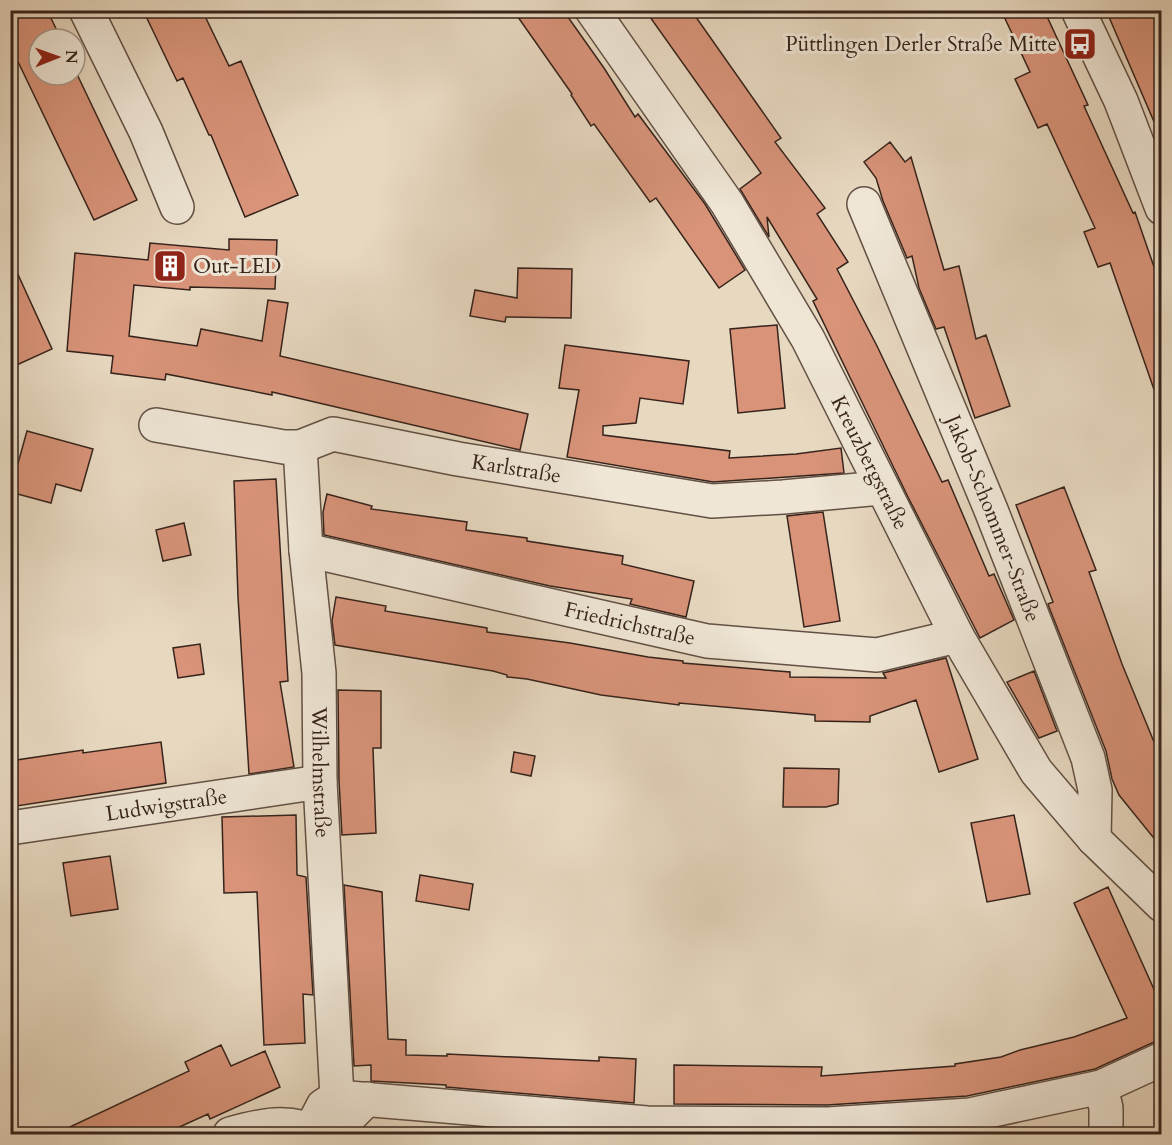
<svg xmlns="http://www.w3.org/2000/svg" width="1172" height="1145" viewBox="0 0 1172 1145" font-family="Cardo,serif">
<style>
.building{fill:#d89379;stroke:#36231b;stroke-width:1.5}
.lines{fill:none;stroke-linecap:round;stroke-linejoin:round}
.minor-casing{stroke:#625044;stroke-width:36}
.minor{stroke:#efe6d6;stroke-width:33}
.labels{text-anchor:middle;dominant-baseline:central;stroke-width:6;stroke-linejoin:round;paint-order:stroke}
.poi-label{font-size:21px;fill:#36231b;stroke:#efe6d6;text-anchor:end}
.street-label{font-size:21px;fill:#36231b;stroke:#efe6d6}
</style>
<rect width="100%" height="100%" fill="#e7d8c0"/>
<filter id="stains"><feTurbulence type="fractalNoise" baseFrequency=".00333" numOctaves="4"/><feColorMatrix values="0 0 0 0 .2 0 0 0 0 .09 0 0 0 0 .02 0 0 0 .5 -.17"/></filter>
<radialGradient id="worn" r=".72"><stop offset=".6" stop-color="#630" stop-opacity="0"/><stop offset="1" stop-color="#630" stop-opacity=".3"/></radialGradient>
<path class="building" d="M10 10H47L61 39H39V75H75V70L137 200 94 220 10 45Z
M143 10H202L229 66 241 61 298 195 245 217 211 135H209L183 78 177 81Z
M513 10H563L604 68 635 117 638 114 705 204 745 270 719 288 656 198 650 202 594 124 591 126 571 95 572 94Z
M645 10H691L781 138 775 142 825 208 817 214 848 262 837 269 877 346 942 482 948 480 989 576 994 574 1014 620 980 638 908 497 813 301 817 299 767 217 769 237 740 189 761 173Z
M1001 10H1044L1088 105 1084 106 1133 213 1135 212 1161 287V401H1158L1110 263 1098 267 1084 232 1095 228 1047 124 1038 128 1015 79 1030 72Z
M1106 10H1153L1161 29V138Z
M890 142 905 162 911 157 944 270 959 266 976 339 986 335 1010 406 975 418 944 327 936 329 919 288 912 256 907 258 883 201 876 178 864 162Z
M229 239 277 240 275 289 190 287V290L134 285 129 336 197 346 201 329 262 341 268 300 288 303 280 356 528 414 520 450 272 392V395L166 374 165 380 111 373 113 356 67 351 75 253 148 260 150 243 229 250Z
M10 257 52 349 10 368Z
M518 268 572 269 571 318 506 317 505 322 470 316 475 290 517 298Z
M777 325 785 408 738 413 730 329Z
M565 345 689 361 683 404 640 398 636 423 603 426V435L730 451 729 458 796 454 841 448 844 473 713 482 567 457 579 390 559 388Z
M27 431 93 449 81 491 56 484 51 503 10 492Z
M276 479 288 681 280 682 294 767 249 774 238 597 234 481Z
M1064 487 1096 570 1089 572 1122 664 1161 759V847L1119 795 1112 779 1106 751 1049 607 1048 604 1053 602 1016 505Z
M327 494 372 506 371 509 467 522 466 530 527 538V541L623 556 622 564 694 581 686 617 630 604 632 599 550 586 324 535 323 512Z
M823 512 840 621 804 627 787 516Z
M184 523 191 555 163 561 156 530Z
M336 597 386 606 385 611 487 628V632L570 643 648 657 683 661V663L790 672V677L886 678 883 673 946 658 978 759 939 772 916 700 870 716V722L815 721V715L679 703V705L601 695 527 679 507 677V675L493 671 335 645 332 621Z
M200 644 204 674 178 678 173 648Z
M1034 671 1057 731 1039 738 1007 682Z
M338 690 381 691V748H373L376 833 342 835 339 781Z
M161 742 166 783 10 807V761L83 750V753Z
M514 752 535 756 531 776 511 772Z
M784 768 839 769 838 804 826 807H783Z
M296 815 297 875 306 877 313 995 303 994 305 1043 264 1045 257 892 224 893 222 817Z
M1014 815 1030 894 987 902 971 823Z
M110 856 118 909 71 916 63 863Z
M420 875 473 884 469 910 416 901Z
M344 885 382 892 388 1039 406 1040V1055L447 1056V1054L599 1061V1057L636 1059 634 1103 446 1087V1085L371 1081V1065L354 1066Z
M1108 887 1161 1005V1041L1154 1042 1095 1069 967 1096 827 1105 674 1104V1065L822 1067 821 1076 955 1066V1064L1001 1057 1020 1050 1074 1037 1127 1018 1074 903Z
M221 1045 231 1066 265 1051 280 1087 210 1119 208 1114 164 1134H55L189 1071 185 1062Z"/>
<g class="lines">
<g class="minor-casing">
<g id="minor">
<path d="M86 10 146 132 177 207"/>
<path id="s1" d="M592 10 727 203 808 339 957 636 1036 771 1094 839 1162 905"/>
<path d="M1078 10 1121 101 1162 208"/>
<path id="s2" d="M864 204 991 510 1088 758 1095 790 1094 839"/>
<path id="s3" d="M156 425 284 447H300L333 434 458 459 712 501 783 497 881 488"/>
<path id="s4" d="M300 447 306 550 319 673 320 782 337 1097"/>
<path id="s5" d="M306 550 707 641 877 655 957 636"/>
<path id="s6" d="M10 828 320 782"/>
<path d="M1101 1087 1106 1108V1134"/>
<path d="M310 1131 323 1106 337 1097 647 1123 828 1124 970 1115 1101 1087 1162 1059"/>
<path d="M230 1134C259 1126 290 1118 317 1134"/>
<path d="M339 1134 348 1118 367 1099"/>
</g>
</g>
<use href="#minor" class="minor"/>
</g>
<defs>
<g id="bus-square" transform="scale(1.725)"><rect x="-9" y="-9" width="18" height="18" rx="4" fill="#8f2418" stroke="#efe6d6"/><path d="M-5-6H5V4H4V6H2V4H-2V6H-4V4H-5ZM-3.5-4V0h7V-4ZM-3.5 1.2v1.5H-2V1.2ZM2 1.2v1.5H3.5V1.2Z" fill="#fff"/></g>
<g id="building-square" transform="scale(1.725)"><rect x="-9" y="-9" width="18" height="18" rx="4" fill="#8f2418" stroke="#efe6d6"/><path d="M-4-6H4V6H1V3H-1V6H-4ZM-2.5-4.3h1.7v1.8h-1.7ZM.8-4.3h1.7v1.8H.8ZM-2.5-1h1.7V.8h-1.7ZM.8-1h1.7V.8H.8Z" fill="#fff"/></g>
</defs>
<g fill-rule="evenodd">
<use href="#bus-square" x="1080" y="44"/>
<use href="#building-square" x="170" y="266"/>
</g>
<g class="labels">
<g class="poi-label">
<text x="1057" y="44">Püttlingen Derler Straße Mitte</text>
<text x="193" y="266" text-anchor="start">Out-LED</text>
</g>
<g class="street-label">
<text stroke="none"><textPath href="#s1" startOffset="532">Kreuzbergstraße</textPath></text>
<text stroke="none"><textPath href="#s3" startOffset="368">Karlstraße</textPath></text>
<text stroke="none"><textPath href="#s2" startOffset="340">Jakob-Schommer-Straße</textPath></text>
<text stroke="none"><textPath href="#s5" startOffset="332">Friedrichstraße</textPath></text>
<text stroke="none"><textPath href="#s4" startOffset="326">Wilhelmstraße</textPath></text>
<text stroke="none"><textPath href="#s6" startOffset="158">Ludwigstraße</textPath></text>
</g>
</g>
<rect width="1172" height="1145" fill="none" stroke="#e7d8c0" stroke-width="36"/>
<rect x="12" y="12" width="1148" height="1121" fill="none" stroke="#36231b" stroke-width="3"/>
<rect x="18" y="18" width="1136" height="1109" fill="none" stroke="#36231b" stroke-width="1.5"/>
<g transform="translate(57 57) rotate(89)"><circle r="28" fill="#efe6d6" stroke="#a5988b" stroke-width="1.5"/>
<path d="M0-4.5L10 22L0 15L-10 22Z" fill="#8f2418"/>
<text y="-9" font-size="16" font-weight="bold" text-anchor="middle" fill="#36231b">N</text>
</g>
<rect width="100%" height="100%" filter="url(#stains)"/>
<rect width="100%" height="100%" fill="url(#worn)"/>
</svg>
